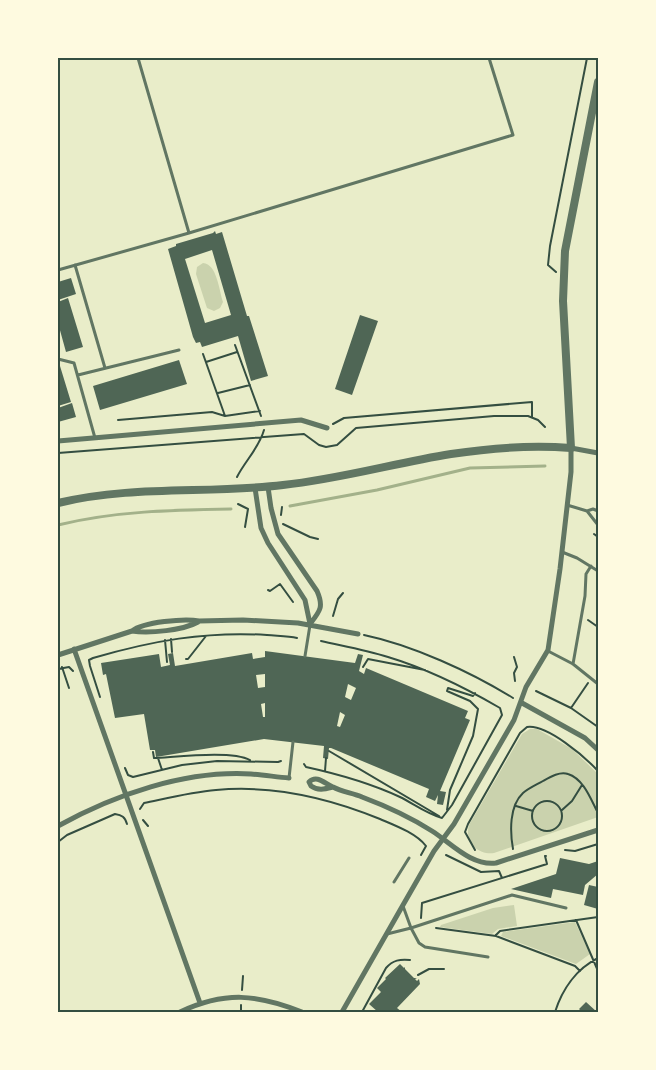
<svg xmlns="http://www.w3.org/2000/svg" width="656" height="1070" viewBox="0 0 656 1070" font-family="'Golos Text',sans-serif">
<style>
.green{fill:#cad2ad}
.lines{fill:none;stroke-linecap:round;stroke-linejoin:round}
.stream{stroke:#a3b18a;stroke-width:3}
.building{fill:#4f6655;fill-rule:evenodd}
.path{stroke:#344e41;stroke-width:2}
.service{stroke:#617663;stroke-width:3}
.minor{stroke:#617663;stroke-width:5}
.tertiary{stroke:#617663;stroke-width:8}
.neatline{fill:none;stroke:#344e41;stroke-width:2}
</style>
<rect width="100%" height="100%" fill="#e9edc9"/>
<path class="green" d="M203 263C217 264 219 290 223 302L220 308 214 311 207 308 206 305 196 274 197 267Z
M530 729H537L572 749 598 774V817L494 853C478 855 464 842 469 825L522 734Z
M514 905 517 926 498 929 492 934 440 927 441 925 493 908Z
M575 922 590 954 576 964 501 936 503 932Z"/>
<g class="lines">
<path class="stream" d="M290 506 377 490 470 468 545 466
M58 525C115 511 173 510 231 509"/>
</g>
<path class="building" d="M215 231 216 234 222 232 247 316H249L268 376 251 381 238 336 202 347 200 342 196 343 193 337 168 249 176 246V244L213 233ZM212 250 231 315 205 323 185 259Z
M71 278 76 294 58 300V282Z
M68 298 83 347 66 352 58 323V302Z
M360 315 378 321 352 395 335 389Z
M179 360 187 384 100 410 93 386Z
M60 366 71 402 58 406V367Z
M72 403 76 417 58 422V408Z
M265 651 355 663 358 654 363 655 359 671 364 674 366 668 468 711 465 718 470 720 440 791 446 792 443 805 437 804 438 795 435 801 426 797 429 789 331 748H329L328 759 323 758 324 746 264 739 156 757 155 750H150L144 714 115 718 106 674 103 675 101 663 159 654 161 667 170 665 168 654 173 653 175 666 252 653 253 659 265 657ZM265 674V687L258 688 256 675ZM348 684 356 688 351 700 345 697ZM265 703V717H263L261 704ZM340 712 345 715 340 727 337 726Z
M560 858 589 864 598 861V874L585 885 583 895 553 889 551 898 511 889 556 874Z
M589 885 598 887V909L584 905Z
M400 964 404 968 405 967V969L414 978H417L415 979 417 981 419 979 420 984 397 1008 402 1012H378L369 1004 381 992 377 988 386 979 385 978Z
M586 1002 597 1012H582L579 1009Z"/>
<g class="lines">
<path class="path" d="M556 272 548 265 550 246 587 58
M235 345 261 416
M203 354 225 416
M206 362 237 352
M218 393 250 385
M118 420 212 412 225 416 260 411
M333 424 344 418 532 402V417
M58 453 304 434 319 445 326 447 337 445 356 428 494 416H528L538 420 545 427
M237 477C245 461 259 448 264 430
M238 504 248 509 245 527
M281 515 282 507
M283 524 310 537 318 539
M594 534 598 537
M268 590 270 591 280 584 293 602
M333 616 338 599 343 593
M588 620 598 627
M364 635C412 645 471 672 513 698
M171 639 172 652
M165 640 167 662
M514 657 517 667 514 673 515 681
M186 659H188L206 636
M62 667 69 688
M363 667 368 659 425 670
M58 669 69 667 73 671
M536 691 571 708 598 727
M100 697 90 666 89 660 93 658C151 641 206 631 267 635 277 636 288 636 297 638
M571 708 588 683
M329 751 439 816
M153 752 154 758C176 757 232 750 250 760
M158 758 162 770
M304 764 306 767C338 774 370 783 400 797 414 804 427 814 442 818L452 805 502 715 500 708C464 687 428 669 388 657 366 650 343 646 321 641
M125 768 128 775 133 777 182 765 217 761 278 762 281 761
M325 771 326 758
M532 816a15 15 0 1 1 30 0a15 15 0 1 1-30 0Z
M516 806 533 811
M140 809 144 803C168 798 192 792 216 790 271 785 329 798 380 819 394 825 416 833 426 846L421 855
M447 810 450 790 473 736 478 709 470 701 447 691 448 688 473 696 475 693
M562 810 572 801 582 785
M143 820 148 826
M58 842 67 835 115 814C122 815 125 817 127 824
M513 849C510 832 509 806 523 793 529 788 536 785 543 781 550 777 560 771 568 774 584 779 591 800 598 813
M475 850 465 832 468 824 520 733 527 727C547 724 585 757 598 771
M565 850 575 851 598 844
M446 855 481 872 499 871 502 878
M421 918 422 903 547 864 545 856H546
M576 920 598 971
M436 928 496 936 575 966 580 971
M496 935 500 931 598 917
M418 975 429 969H444
M242 990 243 976
M241 1012V1005
M362 1012 386 968C393 960 400 959 410 960
M555 1012C562 990 576 969 598 958"/>
<path class="service" d="M189 233 513 135 489 58
M75 265 105 368
M58 270 189 233 138 58
M58 359 74 363 95 438
M78 375 179 350
M567 505 587 511 598 525
M587 511 593 509 598 511
M562 552 577 558 598 571
M548 651 573 664 598 684
M305 656 310 625
M573 664 585 596 586 574 591 566
M289 778 293 742
M394 882 409 858
M387 934 411 928 403 906
M488 957 425 947 419 943 411 928 512 895 566 908"/>
<path class="minor" d="M58 441 301 420 327 428
M268 487 271 508 278 534 317 591C324 607 320 611 310 624
M255 488 261 528 268 543 305 600 310 624
M132 631C149 634 184 630 198 622
M74 649 200 1003
M58 655 132 631C143 622 185 618 199 621L243 620 298 623 358 634
M522 703 585 738 598 750
M333 787C325 789 318 791 311 786L309 782C317 774 325 784 333 787 342 792 353 793 362 797 386 806 410 817 432 831 451 843 471 866 496 863L598 830
M58 826C114 795 185 770 251 774 264 775 277 777 289 778
M180 1012C225 991 257 994 302 1012
M342 1012 403 905 434 851 454 824 514 720 526 687 548 650 560 569 571 472V448L598 453"/>
<path class="tertiary" d="M58 503C132 485 208 494 283 485 340 479 395 463 451 454 490 448 532 445 571 448L563 301 565 251 598 82"/>
</g>
<rect width="656" height="1070" fill="none" stroke="#fefae0" stroke-width="118"/>
<rect x="59" y="59" width="538" height="952" class="neatline"/>
</svg>
